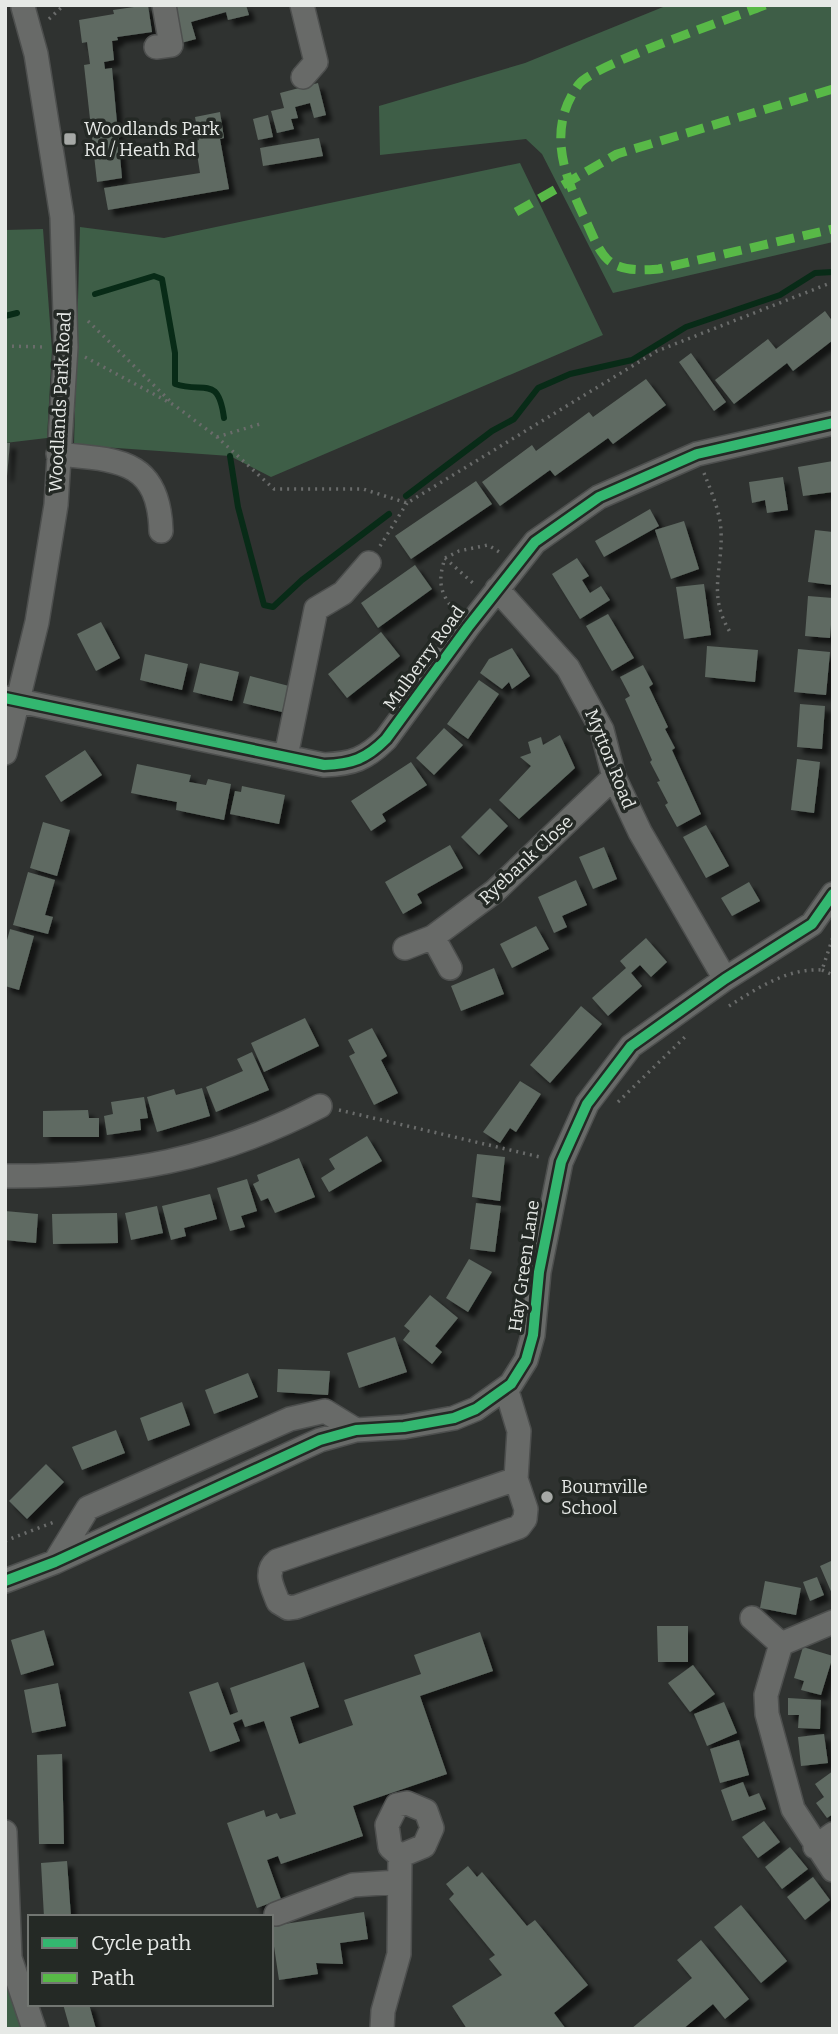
<svg xmlns="http://www.w3.org/2000/svg" width="838" height="2034" viewBox="0 0 838 2034" font-family="Bitter,serif">
<style>
.green{fill:#3e5e47}
.lines{fill:none;stroke-linecap:round;stroke-linejoin:round}
.stream{stroke:#082b17;stroke-width:6}
.building{fill:#5f6a62;filter:url(#shadow)}
.minor-casing{stroke:#4d4f4e;stroke-width:26}
.path{stroke:#6a6c6b;stroke-width:3.5;stroke-dasharray:2 5;stroke-linecap:butt}
.minor{stroke:#686a68;stroke-width:23}
.quiet{stroke:#58b947;stroke-width:9;stroke-dasharray:18 9;stroke-linecap:butt}
.cycleway-casing{stroke:#242925;stroke-width:15}
.cycleway{stroke:#33b770;stroke-width:10}
.poi-dot{fill:#a6a9a6;stroke:#242925;stroke-width:2.5}
.labels{text-anchor:middle;dominant-baseline:central;stroke-width:7;stroke-linejoin:round;paint-order:stroke}
.poi-label{font-size:18px;fill:#e6e9e6;stroke:#242925;text-anchor:start}
.street-label{font-size:18px;fill:#e6e9e6;stroke:#242925}
</style>
<defs>
<filter id="shadow"><feDropShadow dx="6" dy="6" stdDeviation="2" flood-color="#0009"/></filter>
</defs>
<rect width="100%" height="100%" fill="#2f3230"/>
<path class="green" d="M668 5H833V242L613 293 542 154 526 139 380 155 379 106 525 63Z
M520 163 603 335 271 477 230 456 74 445 80 227 164 238Z
M43 229 52 350 47 438 5 443V230Z
M5 1967 31 2029H5Z"/>
<g class="lines">
<path class="stream" d="M95 294 154 276 162 279 175 353V384C204 394 218 374 224 418
M5 316 17 313
M230 456 238 507 264 605 273 607 302 580 389 514
M406 496 492 431 514 419 538 388 570 374 632 360 686 327 780 295 815 273 833 272"/>
</g>
<path class="building" d="M148 5 152 32 117 37 118 40 112 41 114 60 104 62 105 69 112 68 122 178 97 182 84 65 90 64 87 42 82 43 79 20 114 14 113 10Z
M171 5H246L249 15 228 20 226 12 191 22 196 39 181 43Z
M318 83 326 115 314 118 310 103 295 107 298 118 291 119 294 129 277 133 271 111 284 108 280 93Z
M220 112 224 138 220 139 229 189 108 210 104 188 200 173 195 141 199 140 195 117Z
M268 115 273 137 258 140 253 119Z
M319 138 323 156 263 166 260 148Z
M825 311 833 322V340L793 371 787 363 734 404 715 380 768 339 776 349Z
M691 353 726 402 714 411 679 362Z
M646 379 666 405 613 444 608 438 555 476 550 470 500 506 482 482 532 445 536 451 589 412 593 417Z
M5 443H10L7 476H5Z
M833 461V492L803 496 798 467Z
M783 477 788 510 767 513 765 500 752 503 749 482Z
M476 481 492 504 411 559 395 536Z
M650 509 659 526 604 557 595 541Z
M684 521 699 569 671 579 655 530Z
M815 530 833 532 832 585 808 582Z
M577 558 589 576 582 580 590 593 601 586 610 600 580 619 552 574Z
M415 565 432 589 378 628 361 603Z
M704 584 711 635 684 639 676 587Z
M808 596 833 598 830 638 805 636Z
M608 614 634 658 612 671 586 626Z
M101 622 120 658 96 671 77 634Z
M381 632 400 656 347 698 328 674Z
M707 646 758 650 755 682 705 677Z
M512 648 530 676 512 689 509 682 502 689 480 673 489 659Z
M798 649 830 652 826 695 794 692Z
M145 654 188 664 182 690 140 680Z
M200 663 239 672 232 701 193 692Z
M643 665 653 684 649 687 668 727 665 729 675 748 672 750 701 814 677 827 665 805 668 803 657 782 660 781 650 762 652 760 625 699 630 696 620 677Z
M250 676 289 686 282 712 243 703Z
M479 680 499 694 468 739 447 724Z
M800 704 825 706 822 749 797 747Z
M444 728 463 745 434 775 416 758Z
M560 735 575 768 519 819 499 800 531 766 520 757 531 753 528 742 541 737 543 745Z
M85 750 102 775 61 802 45 776Z
M797 759 820 762 814 813 791 810Z
M411 762 427 785 382 814 386 821 371 831 351 801Z
M137 764 191 775 189 782 206 785 208 779 231 784 224 820 176 810 177 802 131 793Z
M242 786 285 795 279 824 230 814 235 791 241 792Z
M490 808 508 826 479 855 461 837Z
M43 822 70 830 57 876 30 868Z
M706 825 729 866 706 878 683 837Z
M450 845 463 868 417 894 422 903 403 914 385 882Z
M604 847 617 879 593 889 579 857Z
M28 872 55 880 45 915 53 917 48 934 13 925Z
M576 880 587 905 562 916 567 927 554 933 538 897Z
M749 882 760 901 732 916 721 898Z
M536 926 549 949 512 968 500 944Z
M10 929 34 936 19 990 5 986V948Z
M646 938 667 962 651 977 640 965 631 973 642 986 608 1016 592 998 626 968 620 961Z
M494 968 504 994 461 1011 451 986Z
M581 1006 602 1024 550 1083 530 1065Z
M305 1018 319 1046 264 1072 251 1043Z
M372 1028 387 1056 381 1060 398 1093 374 1105 349 1056 355 1053 348 1040Z
M252 1052 269 1090 216 1112 206 1087 243 1071 237 1059Z
M520 1081 541 1094 516 1132 510 1128 500 1143 483 1132Z
M202 1088 210 1116 157 1132 147 1097 174 1089 176 1095Z
M144 1097 148 1118 140 1119 141 1130 107 1135 104 1116 113 1114 111 1102Z
M88 1110 89 1118H99V1137H43V1111Z
M367 1136 382 1161 329 1192 321 1178 335 1169 329 1159Z
M477 1154 505 1157 500 1201 472 1197Z
M299 1158 315 1197 275 1213 268 1198 261 1201 253 1184 259 1181 257 1175Z
M247 1179 257 1211 241 1216 245 1227 230 1231 217 1188Z
M210 1194 217 1219 184 1228 186 1236 171 1240 162 1206Z
M476 1203 501 1206 495 1252 470 1249Z
M157 1206 163 1233 131 1240 125 1213Z
M5 1211 38 1214 36 1243 5 1240Z
M117 1213 118 1243 53 1244 52 1214Z
M469 1259 492 1272 468 1312 446 1298Z
M430 1295 458 1318 435 1346 442 1352 432 1364 403 1340 410 1331 404 1326Z
M395 1337 407 1372 359 1388 347 1353Z
M278 1369 330 1371 328 1395 277 1392Z
M248 1373 258 1397 214 1414 205 1390Z
M182 1402 190 1425 148 1441 140 1418Z
M116 1430 125 1453 82 1470 72 1447Z
M46 1464 64 1482 27 1519 9 1501Z
M831 1561 833 1564V1596L820 1566Z
M817 1577 824 1595 810 1601 803 1582Z
M765 1581 801 1588 796 1615 760 1608Z
M657 1626H688V1662H658Z
M44 1630 54 1665 21 1675 11 1640Z
M480 1632 493 1671 420 1696 447 1774 353 1806 363 1836 281 1864 278 1856 267 1860 281 1899 257 1908 227 1823 264 1810 266 1817 277 1813 280 1819 296 1814 264 1721 245 1727 242 1719 233 1723 240 1741 210 1752 189 1692 218 1682 230 1715 238 1712 230 1688 304 1662 319 1707 290 1717 299 1744 353 1725 344 1700 421 1674 414 1655Z
M803 1647 833 1656 821 1695 801 1690 804 1681 794 1678Z
M693 1665 715 1694 690 1712 668 1683Z
M58 1683 66 1726 32 1733 24 1690Z
M788 1698 821 1700 820 1729 798 1728 799 1715H788Z
M724 1702 737 1733 707 1746 694 1714Z
M824 1734 828 1763 801 1766 798 1737Z
M739 1740 749 1775 720 1783 710 1749Z
M62 1754 64 1844H39L37 1755Z
M833 1771V1814L827 1818 816 1803 824 1797 815 1784Z
M743 1782 749 1797 759 1793 766 1809 732 1821 721 1790Z
M764 1821 780 1842 758 1858 742 1837Z
M790 1847 808 1869 782 1889 765 1867Z
M67 1861 71 1917H44L41 1863Z
M468 1866 477 1877 482 1872 527 1926 535 1920 588 1985 554 2013 566 2029H467L452 2006 502 1975 489 1959 495 1955 449 1899 454 1894 446 1884Z
M813 1877 830 1900 805 1920 787 1897Z
M741 1905 787 1961 761 1983 714 1927Z
M364 1912 368 1939 340 1943 343 1964 316 1963 318 1974 279 1980 271 1926Z
M701 1940 749 1999 725 2019 713 2004 683 2029H631L692 1978 677 1960Z
M63 2004H89L96 2029H70Z"/>
<g class="lines">
<g class="minor-casing">
<path id="minor" d="M302 5 316 62 303 77
M156 47 171 45 164 5
M58 454C118 460 159 459 161 531
M497 589 568 668 602 730 614 777 640 832 725 979
M5 698 324 765C352 764 366 759 386 739L468 627 535 542 599 497 697 454 833 423
M5 753 37 622 56 505 66 347 62 217 36 54 23 7
M286 756 316 609 343 593 369 563
M405 948 433 937
M450 968 433 937 495 891 614 777
M5 1176C123 1177 216 1160 320 1106
M506 1388 519 1431 516 1479 526 1509 525 1519 519 1527 296 1607 288 1608 278 1602C273 1588 263 1572 277 1561L516 1479
M55 1562 88 1508 290 1419 325 1411 356 1430
M5 1581 55 1562 320 1440 356 1430 404 1427 454 1418 476 1409 511 1384 526 1360 533 1335 539 1272 561 1162 587 1104 631 1046 725 979 812 924 833 894
M752 1618 781 1644
M833 1622 781 1644 766 1695 767 1714 793 1809 833 1870
M407 1803 426 1811 432 1828 424 1846 400 1856 390 1847 387 1825 397 1805Z
M5 1832 10 1958 34 2029
M815 1847 833 1834
M276 1914 353 1885 398 1882
M382 2029 383 2011 399 1954 400 1856"/>
</g>
<path class="path" d="M49 19 64 5
M88 321 170 401
M5 346 45 347
M85 357 174 405 217 437 274 489H363L407 503 657 351 833 282
M217 437 260 424
M704 473C711 491 720 511 721 531 723 570 707 594 730 632
M380 546 407 503
M445 558 475 585
M454 610C439 592 438 580 445 558L459 551 488 545 501 553
M822 970 833 975
M729 1006C758 988 787 968 822 970L833 937
M618 1102 688 1034
M339 1110 540 1157
M5 1541 54 1522"/>
<use href="#minor" class="minor"/>
<path class="quiet" d="M765 5C733 18 595 64 579 84 545 130 565 178 587 223 592 234 599 252 608 260 622 272 643 270 659 269L833 229
M516 212 617 154 833 89"/>
<g class="cycleway-casing">
<path id="cycleway" d="M5 698 324 765C352 764 366 759 386 739L468 627 535 542 599 497 697 454 833 423
M5 1581 55 1562 320 1440 356 1430 404 1427 454 1418 476 1409 511 1384 526 1360 533 1335 539 1272 561 1162 587 1104 631 1046 725 979 812 924 833 894"/>
</g>
<use href="#cycleway" class="cycleway"/>
</g>
<g class="poi-dot">
<rect x="63" y="132" width="14" height="14" rx="3.5"/>
<circle cx="547" cy="1497" r="7"/>
</g>
<g class="labels">
<g class="poi-label">
<text x="84" y="129">Woodlands Park<tspan x="84" dy="21">Rd / Heath Rd</tspan></text>
<text x="561" y="1487">Bournville<tspan x="561" dy="21">School</tspan></text>
</g>
<g class="street-label">
<text transform="translate(60 402) rotate(-87)">Woodlands Park Road</text>
<text transform="translate(424 658) rotate(-54)">Mulberry Road</text>
<text transform="translate(610 759) rotate(68)">Mytton Road</text>
<text transform="translate(526 860) rotate(-43)">Ryebank Close</text>
<text transform="translate(524 1266) rotate(-82)">Hay Green Lane</text>
</g>
</g>
<rect width="838" height="2034" fill="none" stroke="#e6e9e6" stroke-width="14"/>
<rect x="28" y="1915" width="245" height="91" fill="#242925" stroke="#727672" stroke-width="2"/>
<rect x="42" y="1938" width="35" height="10" fill="#33b770" stroke="#727672" stroke-width="2"/>
<text x="91" y="1950" font-size="21" fill="#e6e9e6">Cycle path</text>
<rect x="42" y="1973" width="35" height="10" fill="#58b947" stroke="#727672" stroke-width="2"/>
<text x="91" y="1985" font-size="21" fill="#e6e9e6">Path</text>
</svg>
